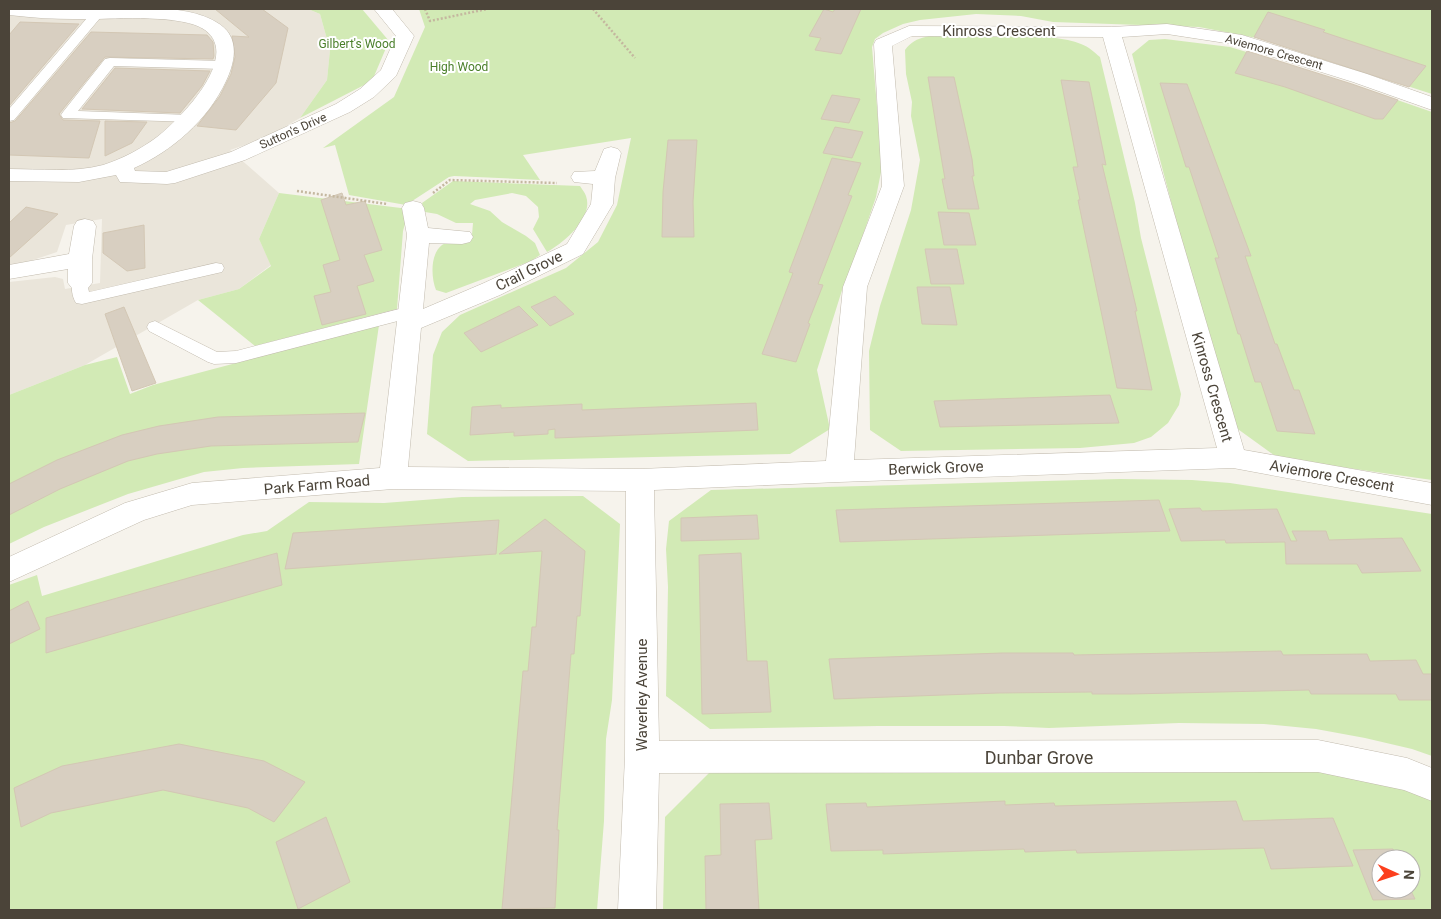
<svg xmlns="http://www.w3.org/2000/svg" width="1441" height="919" viewBox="0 0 1441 919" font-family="Roboto,sans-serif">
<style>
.residential{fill:#eae5da}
.green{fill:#d2eab5;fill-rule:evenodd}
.building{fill:#d8cfc1;stroke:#d3c7b4}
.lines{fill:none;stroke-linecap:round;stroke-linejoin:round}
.service-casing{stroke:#c2bbae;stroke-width:1}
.minor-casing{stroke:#c2bbae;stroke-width:1}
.path{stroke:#c4b79f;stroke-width:2.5;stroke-dasharray:2 2;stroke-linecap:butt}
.service{fill:#fff;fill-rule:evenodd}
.minor{fill:#fff;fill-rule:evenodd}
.labels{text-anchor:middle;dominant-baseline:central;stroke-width:4;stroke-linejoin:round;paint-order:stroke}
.far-park-label{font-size:12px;fill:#4a7f2a;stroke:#fff}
.far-street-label{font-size:12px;fill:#4b4439;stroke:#fff}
.street-label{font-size:15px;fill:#4b4439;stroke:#fff}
.near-street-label{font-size:18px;fill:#4b4439;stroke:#fff}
</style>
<rect width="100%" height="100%" fill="#f6f3ec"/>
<path class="residential" d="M9 9H308L320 14 330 50 327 80 300 118 266 138 230 150 279 193 259 239 271 265 239 289 198 300 85 365 9 395V282L55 277 63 279 65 289 100 283 102 219 66 225 57 252 18 265 9 266Z"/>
<path class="green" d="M308 9H362L389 41 372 81 300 118 327 80 330 50 320 14Z
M419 9H1432V94L1262 39 1199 27 1053 22 1021 16 976 14 920 20 903 24 883 33 875 39 872 47 882 167 876 197 852 267 843 287 817 370 830 429 790 454 468 461 427 434 433 355 442 332 460 315 566 268 598 242 617 205 631 138 523 155 540 180 454 176 449 177 406 205 349 195 335 145 323 148 394 97 425 27Z
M951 35C985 36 1051 32 1081 44 1089 47 1094 52 1100 57L1135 203 1141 238 1181 394 1179 405 1168 423 1151 437 1134 443 1080 448 901 451 870 430 869 351 880 306 911 210 920 160 911 116 912 102 906 74 905 50C916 35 933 35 951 35Z
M1165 39 1230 47 1354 85 1432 112V480L1278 458 1235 427 1185 254 1132 54 1149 40Z
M453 181 580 186C582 189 585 193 586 196 594 218 563 243 547 252L533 229 539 217 538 207 526 196 512 193 475 200 470 204 490 211 502 222 526 236 535 243 540 255 531 261 446 293 436 290C431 278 430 254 442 245 451 239 462 237 472 235L473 223H456L437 214 425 212 422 203Z
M279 193 409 209 403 231 397 309 255 346 198 300 239 289 271 266 259 239Z
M379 325 359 464 243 468 204 472 128 494 44 527 9 544V395L85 365 117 357 130 394 153 385Z
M1120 479 1192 480 1230 483 1432 514V756L1412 749 1365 738 1316 729 1264 724 1179 723 1049 728 1004 726H878L710 729 666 696 668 587 666 549 669 521 711 490Z
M583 496 620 524 612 700 606 739 604 821 597 910H9V585L37 575 42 596 243 535 267 531 309 502 384 503 462 497Z
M1271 770 1318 772 1419 792 1432 798V910H663L665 817 711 771 915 773ZM1381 859H1411V889H1381Z"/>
<path class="building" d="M215 9H262L288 28 276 83 236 130 197 126 220 96 231 74 235 57 232 36 249 37Z
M824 9 833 12 835 9H861L841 54 815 50 821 38 809 36Z
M1268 12 1325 30 1323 32 1426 66 1409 87 1254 37Z
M20 22 79 24 9 106V35Z
M91 32 207 35 213 42 214 56 213 59 105 57 59 114 63 120 100 121 89 158 9 155V123L15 121Z
M1247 51 1352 84 1398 100 1383 119H1375L1285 87 1235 73Z
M115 68 210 71 202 86 180 113 82 109Z
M928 77H954L972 159 974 176H972L979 209H948L942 179H945L942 162Z
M1061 80 1089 82 1106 165 1102 164 1137 311H1135L1152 390 1117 388 1078 200H1080L1073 167H1078Z
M1160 83 1187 84 1251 256H1245L1275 344H1277L1294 390H1299L1315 434 1277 431 1261 382H1255L1240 334H1238L1215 258H1219L1189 167H1186Z
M832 95 860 99 849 123 821 119Z
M105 121 147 122 132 143 105 156Z
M835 127 863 132 852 158 823 153Z
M668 140H697L693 202 694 237H662L663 192Z
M832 158 861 163 848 195 852 196 818 284 823 285 808 323 810 324 796 362 762 354 793 273 789 272Z
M342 193 346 205 365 201 382 250 364 255 374 281 357 286 366 314 322 325 314 296 331 292 323 265 340 260 321 200Z
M26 207 58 214 9 258V223Z
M938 212 969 213 976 245H944Z
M144 225 145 268 127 271 103 253V233Z
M925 249H957L964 284H931Z
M917 287H950L957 325 922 324Z
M555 296 574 314 550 326 531 307Z
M519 306 538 325 481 352 464 333Z
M124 307 156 383 132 391 105 314Z
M1110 395 1119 423 940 427 934 401Z
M756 403 758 430 555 438V429L548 430V434L514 436V432L470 435 472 407 501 405V408L582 404V410Z
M365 413 358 442 211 446 157 454 128 461 60 489 9 515V484L57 460 122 435 159 426 218 417Z
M1159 500 1170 531 840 542 836 510Z
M1200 508 1202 511 1277 509 1291 541H1297L1292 531H1326L1329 540 1402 538 1421 571 1362 573 1357 564H1286L1285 542 1226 543 1225 540 1181 541 1169 509Z
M757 515 759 539 681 541V518Z
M545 519 585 551 580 616H577L574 654H571L557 830H559L555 908 502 909 523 671H528L532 627H536L542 551 499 554Z
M499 520 496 554 285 569 293 533Z
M277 553 282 585 46 653V618Z
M741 553 747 661H767L771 712 702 714 699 555Z
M28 601 40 629 9 644V611Z
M1281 651 1283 655 1367 654 1370 661 1416 660 1423 674H1432V700H1399L1396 694H1311L1309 690 1130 694H1092V692L998 693 834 699 829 659 1002 653H1073L1074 655Z
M179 744 264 761 305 782 274 822 248 808 163 790 51 813 21 827 14 788 62 766Z
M1005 801V805L1054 803 1055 806 1236 801 1243 821 1333 818 1353 866 1271 869 1264 848 1077 853 1076 850 1025 852 1024 849 883 854V850L831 851 826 804 866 803 867 807Z
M769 803 772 839 755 840 759 910H706L705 856 721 855 720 804Z
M326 817 350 882 298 909 276 842Z
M1393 849 1397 859H1381V889H1410L1415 899 1373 900 1353 850Z"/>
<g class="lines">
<g class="service-casing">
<path id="service" d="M97 10 101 11 103 14 101 17 14 120 9 121V109L93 11Z
M110 58 223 61 229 65 223 69 114 66 78 111 190 115 195 116 197 119 195 122 63 118 61 115 63 112 105 59Z
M216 263 222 264 224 268 222 272 82 304 76 303C72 297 70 285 74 279L80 278 86 279 89 292Z
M411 306 417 308 419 312 417 316 236 363 214 364 208 362 149 331 147 327 149 323 155 321 217 352 236 351Z"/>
</g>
<g class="minor-casing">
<path id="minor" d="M9 9C40 9 72 9 104 9 137 9 186 4 216 22 240 35 236 60 226 81 208 120 172 151 134 168L135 171 166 172 231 152 336 104 360 89 381 70 396 36 374 9H392L414 36 396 76 374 97 350 112 245 160 175 183 167 184 120 182 116 175 79 182 9 181V169C40 169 73 173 103 165 122 159 141 149 157 137 179 120 242 57 205 30 183 14 117 19 89 19 69 19 49 19 29 17L9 15Z
M1167 24 1242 35 1367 74 1432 97V110L1353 82 1232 44 1167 34 1122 37 1244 450 1432 483V505L1233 468 839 482 654 490 659 741 1318 740 1407 758 1432 768V801L1404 790 1318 772 659 773 656 910H618L625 757 626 491 393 489 192 505 144 520 9 582V557L125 503 192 483 380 468 407 235 402 208 405 203 413 201 421 203 424 208 428 228 470 232 473 237 470 242 462 244 429 243 423 309 484 283 567 244 591 204 593 184 574 182 571 177 574 172 595 171 604 149 611 147 618 149 621 153 615 178 613 204 583 254 500 295 421 328 408 467 640 469 826 461 843 287 882 186 874 44 876 40 909 26 1111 27ZM912 36 1103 37 1217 448 854 460 867 287 904 186 892 46Z
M85 219 93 221 96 226 92 259V283L88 288 80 291 72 288 68 283V269L9 279V265L69 254 74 226 77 221Z"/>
</g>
<path class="path" d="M425 9 430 21 487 9
M593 9 635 58
M297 191 387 204
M433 193 450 180 557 183"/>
<use href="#service" class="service"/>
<use href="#minor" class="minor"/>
</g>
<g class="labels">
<g class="far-park-label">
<text x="357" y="44">Gilbert's Wood</text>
<text x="459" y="67">High Wood</text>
</g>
<g class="far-street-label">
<text transform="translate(1274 52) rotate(16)">Aviemore Crescent</text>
<text transform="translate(293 131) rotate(-24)">Sutton's Drive</text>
</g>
<g class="street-label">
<text x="999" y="31">Kinross Crescent</text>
<text transform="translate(529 271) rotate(-26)">Crail Grove</text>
<text transform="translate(1212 387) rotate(74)">Kinross Crescent</text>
<text transform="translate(936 468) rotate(-2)">Berwick Grove</text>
<text transform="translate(1332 476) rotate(10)">Aviemore Crescent</text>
<text transform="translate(317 485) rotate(-5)">Park Farm Road</text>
<text transform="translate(642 695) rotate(-90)">Waverley Avenue</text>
</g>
<g class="near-street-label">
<text x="1039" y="757">Dunbar Grove</text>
</g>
</g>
<rect width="1441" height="919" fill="none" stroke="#4b4439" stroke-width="20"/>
<g transform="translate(1396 874) rotate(93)"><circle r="24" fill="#ffffff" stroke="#b7b4b0"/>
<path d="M0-4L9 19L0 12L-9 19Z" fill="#fc3f1d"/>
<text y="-8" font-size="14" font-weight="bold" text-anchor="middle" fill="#4b4439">N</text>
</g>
</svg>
